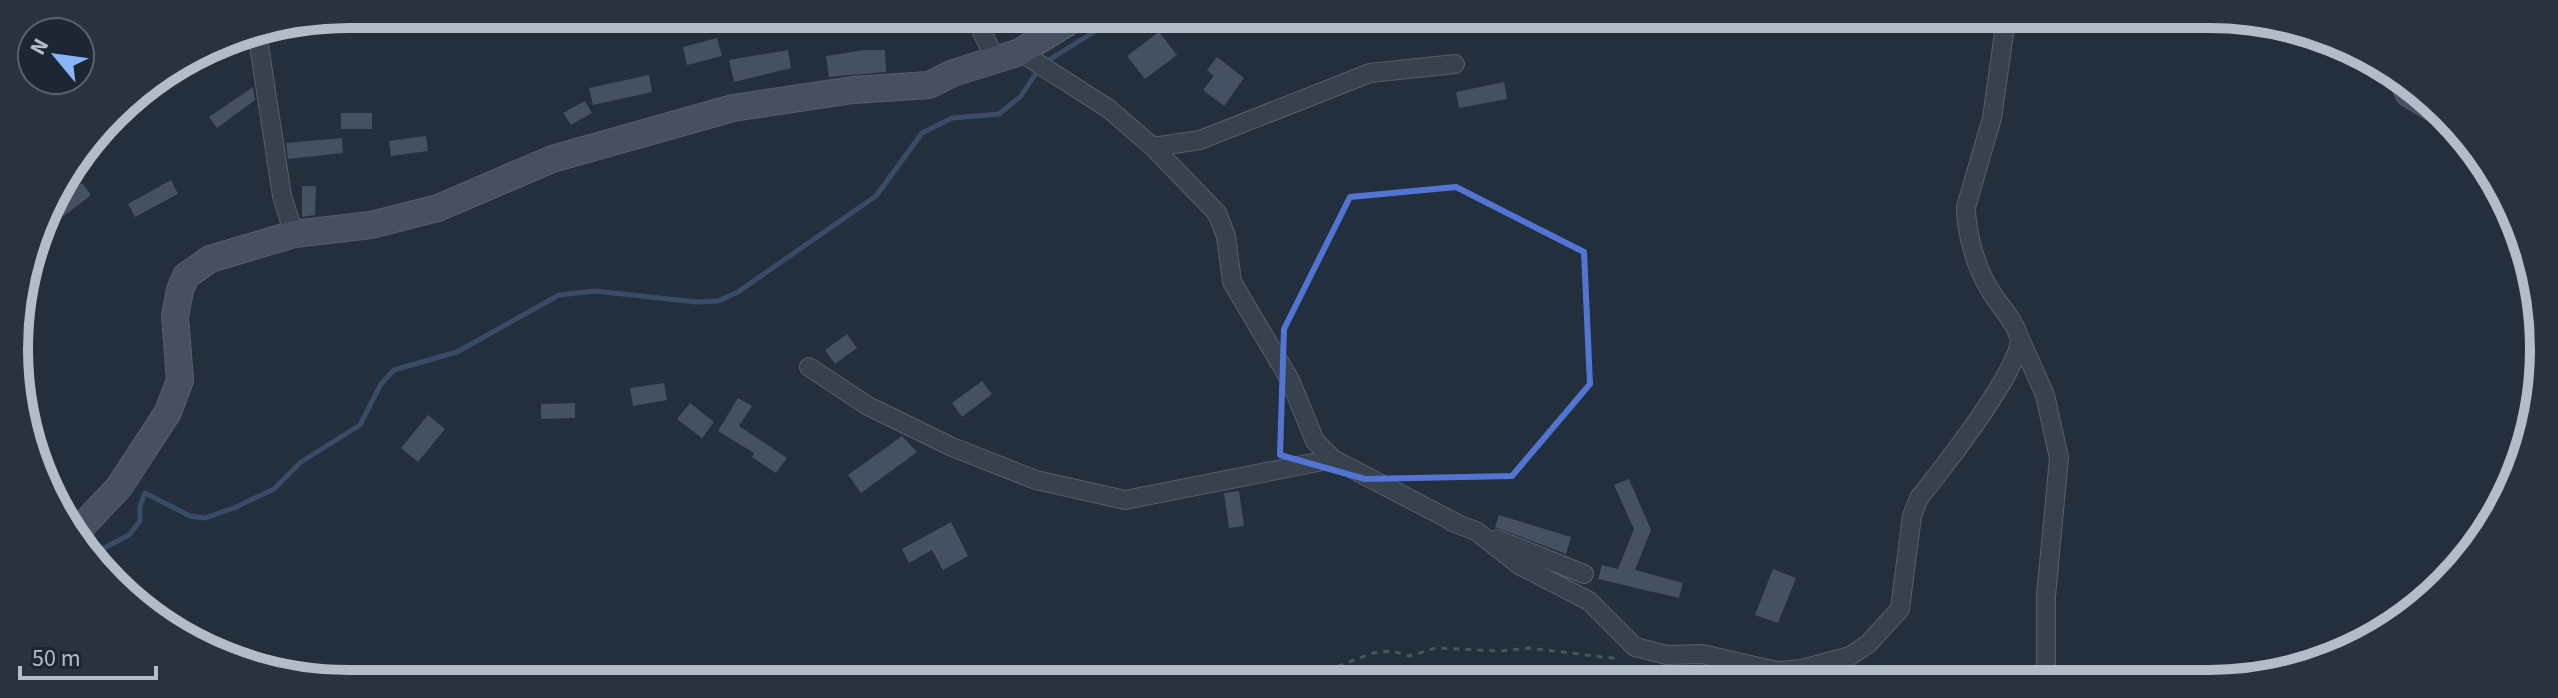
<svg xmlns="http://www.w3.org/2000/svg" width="2558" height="698" viewBox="0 0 2558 698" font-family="'Source Sans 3',sans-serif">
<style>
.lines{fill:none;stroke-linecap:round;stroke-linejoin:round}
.stream{stroke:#394c67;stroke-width:5}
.building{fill:#455162}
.street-casing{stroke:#565f6c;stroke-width:20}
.secondary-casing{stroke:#565f6c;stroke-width:28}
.path{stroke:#44595c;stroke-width:3;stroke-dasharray:6 6;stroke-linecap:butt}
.street{stroke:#38414e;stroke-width:18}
.secondary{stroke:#465061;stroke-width:26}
.marked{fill:none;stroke:#5274d3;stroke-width:6;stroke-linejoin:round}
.rim{fill:none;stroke:#b4bcc9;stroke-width:10}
</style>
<rect width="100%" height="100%" fill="#242f3e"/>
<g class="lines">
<path class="stream" d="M1044 63 1118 17
M87 557 129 535 140 521V506L145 493 190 516 205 518 234 508 274 489 301 462 360 425 381 384 394 370 457 352 559 295 595 291 696 302 718 301 738 292 876 196 922 133 952 118 999 114 1021 96 1038 70"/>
</g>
<path class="building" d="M1159 32 1177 55 1145 79 1127 56Z
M717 38 722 56 687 65 683 47Z
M788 50 791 68 734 82 729 60Z
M865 50H885L886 72 829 77 826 56Z
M1217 57 1244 78 1224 106 1203 90 1214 76 1207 70Z
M649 75 652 92 593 105 589 88Z
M1504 82 1507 99 1459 108 1456 92Z
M253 87 255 100 217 128 209 117Z
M585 101 592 113 571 125 563 113Z
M341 113H372V129H341Z
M426 136 428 151 391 156 389 141Z
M342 138 343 153 288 159 286 143Z
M171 180 178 194 135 217 128 204Z
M82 183 91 195 64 216 54 204Z
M302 186H316L315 215 302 217Z
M847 334 857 348 835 364 825 350Z
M982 381 992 394 962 417 952 403Z
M664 383 667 400 633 406 630 388Z
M738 398 752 406 739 426 787 458 776 473 752 457 754 453 718 431Z
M575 403V418L541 419V404Z
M690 403 714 422 702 438 677 419Z
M428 415 445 429 418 462 401 448Z
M902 436 917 452 861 493 848 475Z
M1629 479 1651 530 1635 570 1683 583 1679 598 1598 579 1602 565 1618 569 1634 529 1614 485Z
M1239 491 1244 526 1229 528 1224 493Z
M1499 515 1571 537 1566 554 1495 527Z
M951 522 968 556 943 570 932 550 909 563 902 549Z
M1773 569 1796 578 1778 623 1755 615Z"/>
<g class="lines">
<g class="street-casing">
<path id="street" d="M979 16 982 32 996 60
M257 32 282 196 294 234
M1020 52 1109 109 1153 147 1217 213 1226 236 1232 282 1290 380 1315 441 1333 459 1462 526
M1153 147 1200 140 1370 73 1455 64
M2021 341 2045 395 2059 458 2046 596V681
M809 367 868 406 952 447 1036 480 1125 500 1333 459
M1452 522 1476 531 1519 565 1589 601 1635 647 1667 655 1702 654 1777 671 1802 669 1850 656 1868 644 1900 609 1912 516 1919 498C1939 473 2026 363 2019 337 2014 319 1999 306 1990 290 1976 268 1966 232 1966 207L1992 118 2006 19
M1497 539 1584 574"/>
</g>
<g class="secondary-casing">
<path id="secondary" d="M2400 76 2409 94 2433 108
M74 535 119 487 168 412 180 380 175 316 180 290 186 276 210 259 294 234 371 225 438 208 552 159 733 108 853 90 929 85 953 73 1020 52 1078 16"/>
</g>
<path class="path" d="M1304 679 1373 653 1392 651 1409 656 1436 648 1500 651 1529 648 1620 659"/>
<use href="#street" class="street"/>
<use href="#secondary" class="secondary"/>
</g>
<path class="marked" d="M1456 187 1584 252 1590 384 1512 476 1365 479 1280 455 1284 329 1350 197Z"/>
<path d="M0 0H2558V698H0ZM349 28H2209A321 321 0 0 1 2530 349V349A321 321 0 0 1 2209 670H349A321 321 0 0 1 28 349V349A321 321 0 0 1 349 28Z" fill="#29323f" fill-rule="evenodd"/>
<path class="rim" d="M349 28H2209A321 321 0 0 1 2530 349V349A321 321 0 0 1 2209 670H349A321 321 0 0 1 28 349V349A321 321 0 0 1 349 28Z"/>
<g transform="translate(56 56) rotate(299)"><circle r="38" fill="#1d2633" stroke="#59626f" stroke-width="2"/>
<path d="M0-6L14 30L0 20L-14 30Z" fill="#8ab4f8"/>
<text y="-12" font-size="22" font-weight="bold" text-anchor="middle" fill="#b4bcc9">N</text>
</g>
<path d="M20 666v12h136v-12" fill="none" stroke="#b4bcc9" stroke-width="4"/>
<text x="32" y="666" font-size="24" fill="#b4bcc9" stroke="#1d2633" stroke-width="6" paint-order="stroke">50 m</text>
</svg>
